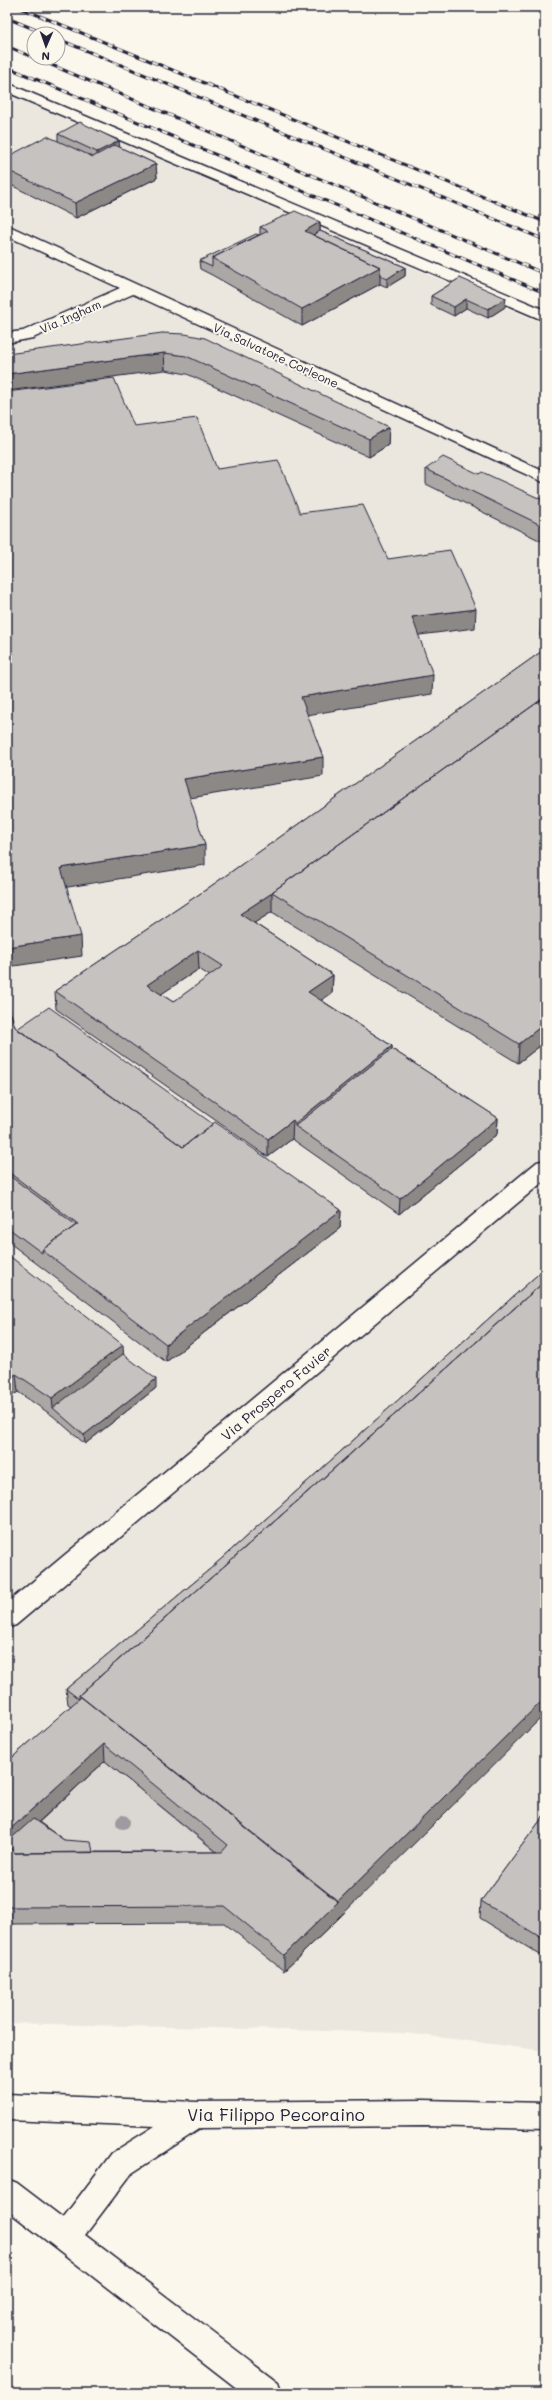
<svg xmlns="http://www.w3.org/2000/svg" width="552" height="2400" viewBox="0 0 552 2400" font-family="Mali,sans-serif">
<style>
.built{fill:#ebe7df}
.green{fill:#dbd8d3;stroke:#7e7d87}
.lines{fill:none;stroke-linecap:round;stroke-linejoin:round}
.minor-casing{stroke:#22223b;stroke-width:3}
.minor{fill:#fbf7ec;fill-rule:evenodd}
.rail-casing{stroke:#22223b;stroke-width:3}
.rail{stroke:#fbf7ec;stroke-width:2;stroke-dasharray:6;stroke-linecap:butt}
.tree{fill:#9d9ba0}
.wall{fill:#aaa7a5;stroke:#22223b;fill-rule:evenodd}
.shaded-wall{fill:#8b8886;stroke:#22223b}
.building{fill:#c6c2c0;stroke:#22223b;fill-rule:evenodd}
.labels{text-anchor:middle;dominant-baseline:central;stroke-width:4;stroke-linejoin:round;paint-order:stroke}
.far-street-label{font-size:12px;fill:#22223b;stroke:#fbf7ec}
.street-label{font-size:14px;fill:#22223b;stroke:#fbf7ec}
.near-street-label{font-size:17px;fill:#22223b;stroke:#fbf7ec}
</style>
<rect width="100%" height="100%" fill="#fbf7ec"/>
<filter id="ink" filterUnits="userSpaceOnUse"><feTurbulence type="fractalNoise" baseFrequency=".025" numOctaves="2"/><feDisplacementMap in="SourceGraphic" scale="8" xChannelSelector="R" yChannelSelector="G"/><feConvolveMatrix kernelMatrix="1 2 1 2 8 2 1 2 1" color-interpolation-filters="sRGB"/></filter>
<g filter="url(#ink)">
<path class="built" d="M7 94 545 324V2051L406 2033 7 2023Z"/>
<path class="green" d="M105 1761 228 1862 95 1869 34 1827Z"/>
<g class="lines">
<g class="minor-casing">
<path id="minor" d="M7 83 545 310V321L7 92Z
M7 225 545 472V483L133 294 33 338 7 343V333L23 331 120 288 7 236Z
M545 1160V1180L16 1625 7 1628V1603L537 1162Z
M7 2094 197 2102 424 2100 545 2103V2129L424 2126 201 2128 132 2173 85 2235 278 2382 282 2393H243L7 2210V2179L17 2183 63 2218 112 2153 155 2126 7 2120Z"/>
</g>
<use href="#minor" class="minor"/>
<g class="rail-casing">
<path id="rail" d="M18 7 545 222
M7 18 46 34
M58 39 545 240
M7 46 34 58
M35 58 545 274
M7 67 545 293"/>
</g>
<use href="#rail" class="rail"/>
</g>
<circle class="tree" cx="123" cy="1822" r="7"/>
<path class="wall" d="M58 134 119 141V147L156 164 157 178 76 218 7 183V157L58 141Z
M320 222V231L405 267V276L387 287 380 284 302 326 212 275 200 269 199 261 260 235V227Z
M460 278 505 307 488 318 466 308 454 316 431 305V296Z
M162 333 389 427 388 445 369 457 187 374 165 370Z
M426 469 479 474 545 501V543L426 484Z
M545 618V638L540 636 541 621Z
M545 649V1042L518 1063 272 912 254 923 333 975 332 993 321 1000 392 1046V1049L498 1118 497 1134 399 1214 295 1141 292 1139 268 1157 56 1009 55 991 204 891ZM199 969 210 976 173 1002 161 994Z
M7 1001 15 1027 17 1029 213 1124 341 1210 340 1228 166 1362 7 1241Z
M7 1254 123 1354 156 1388 85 1444 53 1416 18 1392 10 1397 7 1395Z
M545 1268 338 1919 284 1971 224 1923 7 1924V1762L71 1706 68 1704 66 1689 210 1569ZM105 1761 217 1852H93L64 1840 39 1822Z
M545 1814V1958L480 1918 481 1901Z"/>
<path class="shaded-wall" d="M119 141 120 149 97 161V152Z
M156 164 157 178 76 218 75 203Z
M320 222V240L305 231Z
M380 267V284L302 326V309Z
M405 267V276L387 287V279Z
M506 298 505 307 488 318V309Z
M466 299V308L454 316V307Z
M164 353 165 370 7 391V374Z
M389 427 388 445 369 457V439Z
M476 609 475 628 412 636V617Z
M433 675 432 694 301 716V697Z
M323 757V776L184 799V779Z
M205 845V865L62 888 61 868Z
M272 893V912L240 932V914Z
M81 936 82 956 7 967V947Z
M198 950 199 969 148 1003 147 985Z
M333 975 332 993 307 1010 308 992Z
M545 1023V1042L518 1063 519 1044Z
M392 1046V1065L295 1126V1123Z
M498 1118 497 1134 399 1214 400 1199Z
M293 1120 292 1139 268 1157V1139Z
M341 1210 340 1228 166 1362V1344Z
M123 1345 124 1363 53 1408 52 1398Z
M16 1374 18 1392 10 1397 8 1379Z
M156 1379V1388L85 1444 84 1435Z
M545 1698V1714L338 1919 284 1971V1955L338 1902V1901Z
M104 1744 105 1761 7 1851V1832Z"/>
<path class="building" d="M80 122 119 141 97 152 58 134Z
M47 136 93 157 115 145 156 164 75 203 7 170V157Z
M295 211 320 222 305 231 380 267 302 309 212 258 268 231 260 227Z
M320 231 405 267 387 279 380 275V267L313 235Z
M256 234 259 235 212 258V267L199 261Z
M460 278 506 298 488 309 466 299 454 307 431 296Z
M162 333 185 334 205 338 389 427 369 439 186 356 164 353 7 374V354Z
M114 378 134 426 197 418 217 469 278 460 300 513 363 505 388 559 450 550 476 609 412 617 433 675 301 697 323 757 184 779 205 845 61 868 81 936 7 947V392Z
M443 457 479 474 482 472 545 501V527L426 469Z
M545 618V623L541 621Z
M545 649V697L272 892V893L240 914 333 975 308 992 392 1046 295 1123 293 1120 268 1139 55 991 204 891ZM198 950 223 966 173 1002 147 985Z
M545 697V1023L519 1044 272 892Z
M7 1001 15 1027 183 1147 215 1122 341 1210 166 1344 42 1250 78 1224 7 1171Z
M49 1007 213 1124 183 1147 17 1029Z
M392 1049 498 1118 400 1199 295 1126Z
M7 1174 76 1225 42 1250V1253L7 1227Z
M7 1254 123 1345 52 1398 16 1374 8 1379 7 1378Z
M545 1268V1281L79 1695V1699L66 1689 210 1569Z
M545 1281V1698L338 1901 79 1695Z
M123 1354 156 1379 84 1435 53 1408Z
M81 1697 338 1902 284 1955 224 1906 7 1907V1844L15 1853 222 1852 228 1845 104 1744 7 1832V1762Z
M545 1814V1940L481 1901Z
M33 1819 64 1840 91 1842 93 1852 15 1853 7 1844V1842Z"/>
</g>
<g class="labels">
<g class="far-street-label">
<text transform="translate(70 316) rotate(-24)">Via Ingham</text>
<text transform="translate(276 355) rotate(25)">Via Salvatore Corleone</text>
</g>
<g class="street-label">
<text transform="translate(276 1393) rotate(-40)">Via Prospero Favier</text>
</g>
<g class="near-street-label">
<text x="276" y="2114">Via Filippo Pecoraino</text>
</g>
</g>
<rect width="552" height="2400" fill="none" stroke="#fbf7ec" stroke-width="24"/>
<rect x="12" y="12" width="528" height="2376" fill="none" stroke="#22223b" stroke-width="1.5" filter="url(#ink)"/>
<g transform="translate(46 46) rotate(182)"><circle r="19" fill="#fbf7ec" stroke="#a4a2a5"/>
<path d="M0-3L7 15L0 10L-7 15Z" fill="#22223b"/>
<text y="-6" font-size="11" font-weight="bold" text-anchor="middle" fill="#22223b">N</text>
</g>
</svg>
